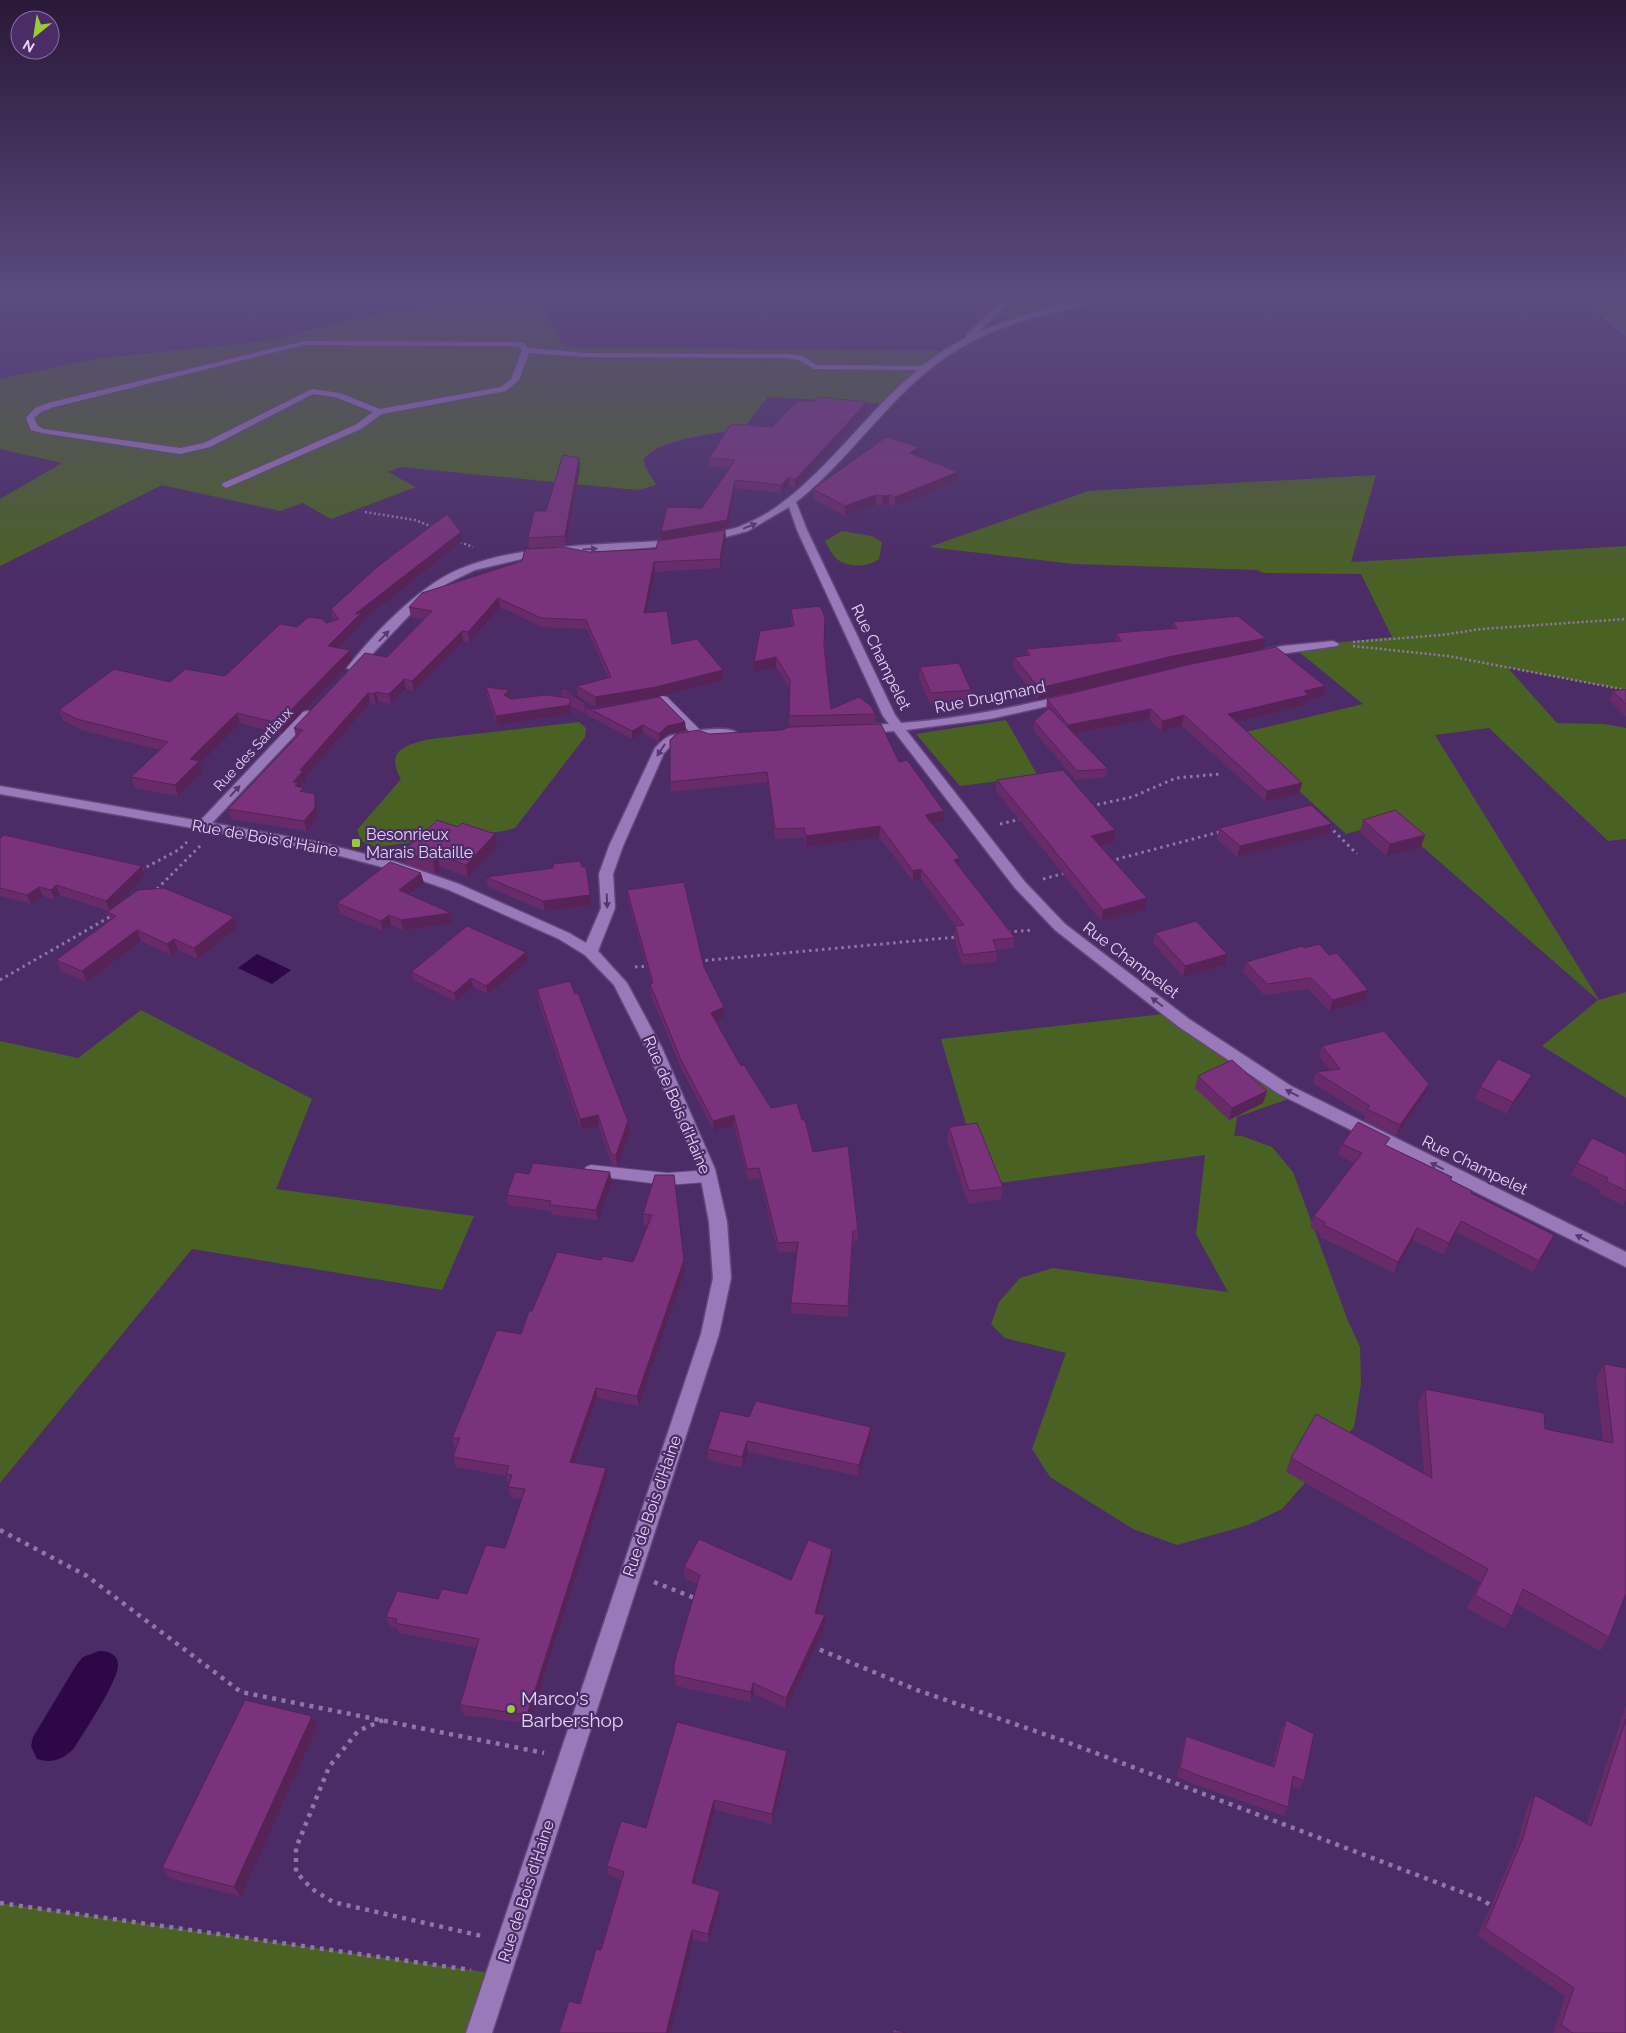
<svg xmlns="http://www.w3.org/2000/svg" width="1626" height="2033" viewBox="0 0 1626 2033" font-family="Raleway,sans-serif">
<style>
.green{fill:#4a6124}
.water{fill:#2d0747}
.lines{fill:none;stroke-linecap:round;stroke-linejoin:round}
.lane-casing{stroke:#63477a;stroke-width:2}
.street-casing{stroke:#63477a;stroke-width:3}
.path-far3{stroke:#9077a7;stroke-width:2;stroke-dasharray:1 2;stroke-linecap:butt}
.path-far2{stroke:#9077a7;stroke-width:2.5;stroke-dasharray:2 2.5;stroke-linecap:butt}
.path-far1{stroke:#9077a7;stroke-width:3;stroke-dasharray:2.5 4;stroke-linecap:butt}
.path{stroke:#9077a7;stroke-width:4.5;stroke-dasharray:4 5.5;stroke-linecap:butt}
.lane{fill:#9a79ba;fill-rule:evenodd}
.street{fill:#9a79ba;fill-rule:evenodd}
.wall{fill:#682b6a}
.shaded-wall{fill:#552356}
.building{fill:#79327b;stroke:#552356}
.oneway{fill:#573873}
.poi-dot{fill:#99cb35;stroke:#4b2c66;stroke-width:2}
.labels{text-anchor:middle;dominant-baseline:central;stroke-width:4.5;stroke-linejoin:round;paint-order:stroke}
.far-street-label{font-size:14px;fill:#e4d3f7;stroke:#4b2c66}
.street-label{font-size:16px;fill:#e4d3f7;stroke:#4b2c66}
.poi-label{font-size:16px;fill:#e4d3f7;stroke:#4b2c66;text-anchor:start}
.near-poi-label{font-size:19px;fill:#e4d3f7;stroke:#4b2c66;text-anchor:start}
</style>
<rect width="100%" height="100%" fill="#4b2c66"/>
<path class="green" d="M477 295H536L564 347 948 351 889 404 768 397 743 429C719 433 657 439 644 459 645 471 652 476 656 485L639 490 626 489 400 467 388 472 416 487 331 519 303 503 280 511 162 485 0 566V499L62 463 0 449V379L94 359 274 340 336 323Z
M1013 295H1129L1090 301 1018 321 995 313Z
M1579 295H1626V336Z
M1376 475 1351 562 1626 546V690L1508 668 1557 723 1604 724 1626 728V839L1608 841 1489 728 1435 735 1599 1000 1626 992V1098L1542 1046 1598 1000 1393 821 1346 834 1237 734 1363 704 1293 647 1392 637 1361 574 1264 573 1257 570 1074 564 929 547 1088 491Z
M842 531 872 536 882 542 879 559C868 567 851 568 838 560 833 557 828 546 825 541Z
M1006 720 1038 776 960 786 916 734Z
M579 722 586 728 585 737 515 828 504 831 376 847 361 841 357 830 401 779C384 750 407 744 431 739Z
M141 1010 312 1099 276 1189 474 1216 442 1290 192 1249 0 1483V1041L78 1058Z
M1172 1013 1297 1096 1237 1117 1234 1136H1242L1272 1147 1293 1172 1348 1321 1360 1347 1361 1384 1354 1427 1282 1509 1248 1525 1177 1545 1133 1529 1050 1477 1032 1449 1066 1353 1005 1338 991 1324 999 1302 1020 1278 1053 1268 1228 1292 1196 1234 1205 1155 984 1185 941 1039Z
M0 1903 499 1974 479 2033H0Z"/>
<path class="water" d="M257 954 291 970 272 984 238 968Z
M99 1651C108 1651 118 1654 118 1665 119 1679 84 1733 74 1748 64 1759 52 1764 37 1759L31 1746 33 1737 77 1664 83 1657Z"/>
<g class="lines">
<g class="lane-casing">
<path id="lane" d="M304 341 507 342 524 343 528 348 585 353 787 354 803 356 816 365 926 366 930 368 926 370 814 369 798 360 787 358 585 357 529 353 519 380 506 391 382 414 361 429 226 488 222 485 223 483 355 425 373 412 335 397 313 394 210 447 180 454 42 433 31 430 26 418 35 408 48 403ZM304 345 507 346 519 347 522 350 511 379 501 387 380 409 340 393 312 389 204 443 180 448 44 429 38 426 34 418 41 412 54 407Z
M663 696 667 697 702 732V736H694L661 703 644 706 639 703 640 701Z
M591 1165 667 1173 708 1170 713 1172 716 1176 713 1180 708 1182 667 1185 586 1175 583 1171 586 1167Z"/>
</g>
<g class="street-casing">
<path id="street" d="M1009 295H1017L978 332C1021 316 1086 292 1131 295 1121 302 1092 303 1080 306 1040 315 997 326 962 347 895 385 856 455 796 502L807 530 895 715 901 723C957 719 1011 708 1066 695L1070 697V701L990 719 906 730 1025 882 1065 924 1189 1019 1291 1086 1626 1252V1267L1279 1094 1179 1027 1055 930 1015 888 894 731 862 733 856 729 862 725 889 724 883 716 797 530 789 507 748 531 707 542 702 539C711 531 730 531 741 526 753 521 765 515 775 508 845 459 888 376 966 338V335Z
M677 540 682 543 681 545 530 557 475 570 448 583 424 600 357 670 353 671 347 668C371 636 417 589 453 572 514 543 610 545 677 540Z
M1333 641 1339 644 1337 646 1259 657 1253 654 1255 652 1282 646Z
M307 711 311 712V718L212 823 318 842 396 862 459 884 569 933 586 943 601 908 599 874 609 846 655 748C659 744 664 738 670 736 682 732 729 724 737 733 728 742 692 735 677 742 672 744 668 749 664 753L623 846 613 874 615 908 598 951 627 983 662 1048 715 1169 727 1222 731 1278 719 1334 492 2033H466L701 1334 713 1278 709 1222 699 1169 646 1048 614 985 585 955 559 939 449 890 386 868 317 850 0 794V786L200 821 303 712Z"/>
</g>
<path class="path-far3" d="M1579 295 1626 336"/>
<path class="path-far2" d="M365 512 415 520 435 528
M460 542 473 547
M1353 642 1442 635 1481 629 1626 619
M1353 646 1448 656 1626 690"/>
<path class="path-far1" d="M1091 806 1132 797 1176 778 1220 774
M1000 824 1021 819
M1329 826 1357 854
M1110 861 1223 831
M141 870 180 849 187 842
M1043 879 1065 873
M157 889 200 846
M1008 932 1032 930
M699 961 957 937
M635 967 651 966
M0 980 113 915"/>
<path class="path" d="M0 1530 87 1576 241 1692 544 1753
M654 1582 697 1599
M811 1646 917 1690 1064 1741 1483 1900 1494 1908
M383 1720 358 1731 329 1767 296 1848V1872L312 1889 333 1902 482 1936
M0 1903 471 1970"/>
<use href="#lane" class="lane"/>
<use href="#street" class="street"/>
</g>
<path class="wall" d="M867 410 795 488 789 485 781 493 735 488 728 528 662 540 661 532 702 508 729 468 709 466V458L772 427Z
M918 456 957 482 895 507 889 504 882 506 876 504 845 516 813 499V489Z
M579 458 580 468 566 546 529 548 528 538Z
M725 530 726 539 720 568 655 572 646 613 672 644 723 680 657 697 596 707 578 696 577 686 608 678 587 629 542 627 500 607 470 642 463 641 414 691 406 689 391 704 378 701 376 704 370 703 305 778 306 781 300 787 305 792 315 794 317 804V818L307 831 231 819 228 809 296 737 294 728 387 657 424 619 411 617 409 607 589 552 656 549Z
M462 542 364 619V622L339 648 352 660 281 734 240 723 200 764 202 772 178 796 135 788 131 777 160 750 81 730 63 720 59 710 170 682 225 676 297 627 326 623 334 621 333 619 331 609Z
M791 609 825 648 831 709 875 714V724L789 726 790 689 776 667 754 672 792 626 791 618Z
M1173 622 1263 649 1171 668 1038 700 1013 668 1014 657 1026 656V649L1115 642 1116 633 1172 628Z
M920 667 971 690 970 701 930 704 919 678Z
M1325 686 1323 696 1307 700 1306 705 1237 722 1302 783 1299 794 1265 801 1182 726 1161 731 1149 719 1074 734 1108 769 1106 777 1076 780 1033 730 1034 721 1046 710 1047 699Z
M486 687 509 690 510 699 562 697 561 690 584 702 585 714 571 706V714L497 725 487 696Z
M1626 689V717L1609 700 1613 691Z
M586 707 685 722 686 731 668 734 659 742 643 733 632 739 587 715Z
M709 734 899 762 943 821 932 823 960 867 1015 938 1014 948 996 950 997 951 996 962 962 965 954 937 955 926H956L921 879 913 881 879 837 806 847 804 838 775 839 768 782 671 792 670 782Z
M997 780 1114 842 1099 845 1147 898 1145 910 1101 921 996 791Z
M1363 820 1421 847 1386 856 1360 832Z
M1219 828 1329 834 1237 857 1217 839Z
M0 838 145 875 112 908 234 917 238 927 198 959 178 950 171 955 141 941 87 982 61 971 56 960 111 920 107 912 109 911 60 895 55 900 43 896 31 904 0 896Z
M497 846 468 877 439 866 440 870 435 874 404 863 402 851Z
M486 877 591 905 545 911 488 887Z
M424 883 409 895 451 913 453 923 403 930 391 925 383 931 340 914 337 903Z
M627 890 704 967 724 1017 716 1021 741 1066 771 1108 813 1152 858 1230V1241H853L848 1317 791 1313V1303L797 1252 778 1253 760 1179 748 1180 734 1125 714 1131 682 1070 651 995 650 984H652L628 900Z
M1155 933 1225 965 1183 977 1153 943Z
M1304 948 1329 955 1368 990 1364 1001 1329 1011 1308 989 1264 995 1243 972 1246 962Z
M526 952 528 961 488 994 473 987 456 1002 413 980 411 972Z
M537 989 628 1121 630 1132 617 1166 612 1165 599 1126 581 1130 538 1000Z
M1322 1046 1425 1094 1396 1136 1364 1120 1365 1116 1313 1083 1316 1072 1330 1070 1319 1056Z
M1198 1076 1267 1091 1263 1103 1229 1120 1195 1088Z
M1480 1087H1526L1507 1114 1475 1099Z
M949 1127 1003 1187 1001 1199 968 1204 947 1140Z
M1342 1144 1387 1146 1452 1177 1451 1180 1471 1193 1549 1247 1533 1272 1456 1232 1444 1255 1413 1240 1394 1273 1320 1237 1321 1234 1310 1227 1314 1216 1354 1163 1338 1155Z
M1626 1154V1200L1623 1205 1599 1194 1601 1190 1571 1175 1577 1163Z
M529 1174 612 1182 598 1220 552 1215 551 1211 508 1205 507 1195Z
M655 1175 684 1260 685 1271 639 1406 597 1398 576 1463 606 1468 607 1478 529 1724 464 1715 460 1705 477 1648 399 1633 397 1628 390 1627 386 1617 438 1599 467 1594 505 1548 522 1499 511 1498 508 1487 509 1485 506 1476 456 1467 453 1457 456 1448H455L452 1438 521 1334 532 1311 601 1260 633 1262 648 1225H644L643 1214Z
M1604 1364 1626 1368 1609 1637 1600 1651 1517 1604 1512 1616 1504 1629 1467 1608 1480 1582 1286 1472 1291 1458 1424 1473 1418 1403 1425 1389 1545 1429 1603 1441 1596 1378Z
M749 1417 871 1427V1438L858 1476 748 1452 743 1468 708 1460V1449Z
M832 1561 818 1614 825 1627 786 1709 754 1694 751 1702 676 1686 674 1675 698 1584 685 1579 684 1567 791 1580Z
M1626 1705V2033H1553L1565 1996 1478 1936 1516 1847 1528 1804 1535 1795 1587 1823Z
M312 1716 317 1727 241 1897 170 1878 162 1868Z
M1286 1720 1304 1781 1299 1789 1292 1786 1288 1807 1284 1816 1196 1785 1177 1777 1183 1745 1186 1736 1272 1766 1282 1728Z
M787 1761 772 1824 715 1810 696 1884 720 1891 721 1900 709 1943 693 1939 580 2004 601 1950 621 1880 609 1875 607 1866 646 1828Z"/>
<path class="shaded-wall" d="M867 402V410L795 488V480Z
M919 447 918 457 910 453Z
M579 458 580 468 566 546 565 536Z
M958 472 957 482 895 507V497Z
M789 477V485L781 493V485Z
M735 480V488L728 528 662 540 661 532 727 520Z
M876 495V504L845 516V506Z
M889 495V504L882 506 883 496Z
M725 530 726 539 720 568V559Z
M461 532 462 542 364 619V622L331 656 328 646 355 614Z
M654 562 655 572 644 623V613Z
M498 598 500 607 470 642 468 632Z
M462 631 463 641 414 691 412 681Z
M1266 638 1263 649 1171 668 1038 700 1039 688 1173 656Z
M350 650 352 660 281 734 278 723Z
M776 657V667L754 672V662Z
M723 670V680L657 697 596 707 595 697Z
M404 679 406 689 391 704 389 694Z
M1325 686 1323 696 1307 700 1306 705 1226 725 1228 714 1304 691Z
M509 690 510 699 504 695Z
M376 692 378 701 376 704 374 694Z
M368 693 370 703 305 778 306 781 299 788 298 797 293 782 300 770Z
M570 698 571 714 497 725 496 716Z
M1151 709 1149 719 1067 735 1068 725Z
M237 713 240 723 200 764 202 772 178 796 175 785 190 759Z
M1184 715 1182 726 1161 731 1163 721Z
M685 722 686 731 668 734 659 742V734L667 726Z
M643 725V733L632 739V731Z
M1302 783 1299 794 1265 801 1267 791Z
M315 794 317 804V818L307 831 304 821Z
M944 811 943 821 924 825 925 815Z
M1332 824 1329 834 1237 857 1240 846Z
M880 826 879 837 806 847V836Z
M1115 830 1114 842 1089 848 1091 836Z
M495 834 497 846 468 877 466 865Z
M1425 835 1421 847 1386 856 1390 844Z
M438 858 440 870 435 874 433 862Z
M960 858 959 869 954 860Z
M142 866 145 875 110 911 106 901Z
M921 869V879L913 881V871Z
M421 873 424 883 402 900 399 890Z
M56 885 60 895 55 900 51 890Z
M39 887 43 896 31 904 27 895Z
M590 895 591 905 545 911 543 901Z
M1147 898 1145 910 1101 921 1103 910Z
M451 913 453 923 403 930 401 920Z
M389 915 391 925 383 931 381 921Z
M234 917 238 927 198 959 194 948Z
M137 930 141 941 87 982 82 971Z
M174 939 178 950 171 955 167 944Z
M526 952 528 961 488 994 486 986Z
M1227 954 1225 965 1183 977 1185 966Z
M471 978 473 987 456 1002 454 993Z
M1368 990 1364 1001 1329 1011 1333 1000Z
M724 1007V1017L712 1023 711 1013Z
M1532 1075 1526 1087 1507 1114 1513 1102Z
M1429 1084 1425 1094 1396 1136 1400 1125Z
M1267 1091 1263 1103 1229 1120 1232 1108Z
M598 1115 599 1126 581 1130 580 1119Z
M734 1115V1125L714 1131 713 1121Z
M628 1121 630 1132 617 1166 616 1155Z
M610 1172 612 1182 598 1220 596 1210Z
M1461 1221 1456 1232 1444 1255 1449 1243Z
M1417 1228 1413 1240 1394 1273 1398 1262Z
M1554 1235 1549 1247 1533 1272 1539 1261Z
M684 1260 685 1271 639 1406 637 1396Z
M596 1388 597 1398 572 1473 570 1462Z
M871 1427V1438L858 1476 859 1465Z
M747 1441 748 1452 743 1468 742 1457Z
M606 1468 607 1478 529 1724 527 1715Z
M832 1549V1561L815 1624V1613Z
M825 1615V1627L786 1709V1698Z
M753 1683 754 1694 751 1702V1692Z
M312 1716 317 1727 241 1897 234 1887Z
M787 1751V1761L772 1824V1814Z
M714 1800 715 1810 693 1892 692 1883Z
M720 1891 721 1900 709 1943 708 1934Z
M692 1930 693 1939 670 2033H666Z"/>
<path class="building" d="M818 397 867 402 795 480 789 477 781 485 735 480 727 520 661 532 667 507 702 508 735 460 709 458 731 424 772 427 797 401H815Z
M886 437 919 447 910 453 958 472 895 497 889 495 883 496 876 495 845 506 813 489Z
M563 455 579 458 565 536 528 538 534 511H546Z
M447 514 461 532 355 614 362 612 328 646 350 650 278 723 237 713 190 759 199 761 175 785 131 777 168 742 77 719 59 710 114 669 170 682 185 669 225 676 280 624 297 627 308 617 323 619 326 623 339 619 331 609 377 567Z
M725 530 720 559 654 562 644 613 667 611 672 644 697 639 723 670 656 687 595 697 577 686 611 677 586 620 541 618 498 598 468 632 462 631 412 681 404 679 389 694 376 692 374 694 368 693 300 770 303 771 293 782 298 783 295 786 304 788 300 791 315 794V808L304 821 228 809 303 730 294 728 365 653 387 657 432 611 409 607 422 593 522 561 525 549 563 547 589 552 656 549 658 541Z
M820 606 825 617 824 647 831 709 859 697 871 706 875 714 789 716 790 680 776 657 754 662 760 631 794 626 791 609Z
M1238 616 1266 638 1173 656 1039 688 1014 657 1030 655 1026 649 1121 641 1116 633 1177 628 1173 622Z
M1276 647 1325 686 1304 691 1308 695 1228 714 1302 783 1267 791 1184 715 1163 721 1151 709 1068 725 1047 699 1187 665Z
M959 663 971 690 931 693 920 667Z
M486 687 509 690 504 695 511 699 545 695 570 698V705L496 716Z
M564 689 584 702 561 690Z
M1626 689V704L1613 691Z
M660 697 685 722 667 726 659 734 643 725 632 731 586 707 595 709Z
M1049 708 1108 769 1077 771 1034 721Z
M881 724 899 762 907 760 944 811 925 815 960 858 954 860 1015 938 993 940 997 951 963 955 955 926 964 925 921 869 913 871 880 826 806 836 804 828 775 829 767 772 670 782V740L676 734 698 730 709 734 782 730 789 727Z
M1063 770 1115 830 1091 836 1147 898 1103 910 997 780Z
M1311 805 1332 824 1240 846 1219 828Z
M1395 810 1425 835 1390 844 1363 820Z
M437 820 458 827 462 823 495 834 466 865 434 853 438 858 433 862 402 851 421 836Z
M4 835 142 866 106 901 56 885 51 890 39 887 27 895 0 888V838Z
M580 861 582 867H586L590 895 543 901 486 877 553 868V864Z
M390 862 421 873 399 890 451 913 401 920 389 915 381 921 337 903Z
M684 882 704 967 724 1007 711 1013 741 1066 744 1065 771 1108 797 1103 802 1120H805L813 1152 848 1146 858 1230 853 1231 848 1306 791 1303 798 1242 778 1243 759 1168 747 1169 734 1115 713 1121 681 1060 650 984 653 983 627 890Z
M164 888 234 917 194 948 174 939 167 944 137 930 82 971 56 960 116 916 107 912 138 890Z
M1196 921 1227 954 1185 966 1155 933Z
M467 926 526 952 486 986 471 978 454 993 411 972Z
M1319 944 1329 955 1337 953 1368 990 1333 1000 1311 978 1267 984 1246 962 1302 946 1304 948Z
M570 981 575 994 578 993 628 1121 616 1155 611 1154 598 1115 580 1119 537 989Z
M1384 1031 1429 1084 1400 1125 1367 1109 1370 1106 1316 1072 1340 1069 1322 1046Z
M1498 1059 1532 1075 1513 1102 1480 1087Z
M1232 1060 1267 1091 1232 1108 1198 1076Z
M1358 1122 1390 1138 1385 1145 1452 1177 1450 1180 1472 1191 1471 1193 1554 1235 1539 1261 1461 1221 1449 1243 1417 1228 1398 1262 1324 1225 1326 1223 1314 1216 1362 1153 1342 1144Z
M977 1123 1003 1187 969 1191 949 1127Z
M1592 1138 1626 1154V1191L1606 1181 1608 1178 1577 1163Z
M533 1163 610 1172 596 1210 550 1205 551 1201 507 1195 515 1172 529 1174Z
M655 1175H674L684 1260 637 1396 596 1388 570 1462 606 1468 527 1715 460 1705 479 1639 395 1623 397 1619 386 1617 397 1591 438 1599 442 1589 467 1594 486 1545 505 1548 525 1489 508 1487 512 1475 506 1474 509 1466 453 1457 460 1438H452L497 1330 521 1334 529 1311H532L557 1252 601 1260 603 1256 633 1262 652 1215 643 1214Z
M1604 1364 1626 1368V1594L1609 1637 1523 1589 1512 1616 1475 1595 1488 1569 1291 1458 1316 1414 1432 1478 1425 1389 1544 1413 1545 1429 1613 1443Z
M756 1401 871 1427 859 1465 747 1441 742 1457 708 1449 720 1411 749 1417Z
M699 1539 791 1580 808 1540 832 1549 815 1613 825 1615 786 1698 753 1683 751 1692 674 1675V1664L700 1575 684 1567Z
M245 1700 312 1716 234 1887 162 1868Z
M1626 1719V2033H1573L1561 2025 1574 1988 1485 1928 1523 1838 1535 1795 1591 1826Z
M1286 1720 1314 1734 1304 1781 1293 1776 1288 1807 1200 1776 1180 1768 1186 1736 1274 1767Z
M677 1722 787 1751 772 1814 714 1800 692 1883 720 1891 708 1934 692 1930 666 2033H559L569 2001 580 2004 596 1949 601 1950 624 1872 607 1866 621 1821 646 1828Z
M893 2029 906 2033H892Z"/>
<defs><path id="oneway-solid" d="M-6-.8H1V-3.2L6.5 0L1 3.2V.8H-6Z" transform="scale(1.25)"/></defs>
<g class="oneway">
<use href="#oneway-solid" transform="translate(750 526) rotate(-21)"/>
<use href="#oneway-solid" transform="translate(590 549) rotate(-4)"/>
<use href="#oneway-solid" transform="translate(384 636) rotate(-46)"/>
<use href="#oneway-solid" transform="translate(661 750) rotate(123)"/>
<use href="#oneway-solid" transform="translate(235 791) rotate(-47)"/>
<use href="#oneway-solid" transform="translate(607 901) rotate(88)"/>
<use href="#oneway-solid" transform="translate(1157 1002) rotate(-143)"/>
<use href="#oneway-solid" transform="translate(1292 1093) rotate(-153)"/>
<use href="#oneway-solid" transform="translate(1437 1166) rotate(-154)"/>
<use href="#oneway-solid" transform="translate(1582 1238) rotate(-154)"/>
</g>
<linearGradient id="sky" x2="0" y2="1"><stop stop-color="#291838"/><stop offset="0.51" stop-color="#5b4b7f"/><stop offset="1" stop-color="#5b4b7f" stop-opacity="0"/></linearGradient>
<rect width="1626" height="579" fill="url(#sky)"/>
<g class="poi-dot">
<rect x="351" y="838" width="10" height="10" rx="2.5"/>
<circle cx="511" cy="1709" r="5"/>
</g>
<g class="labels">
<g class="far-street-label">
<text transform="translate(253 749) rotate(-47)">Rue des Sartiaux</text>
</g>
<g class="street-label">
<text transform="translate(881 657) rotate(64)">Rue Champelet</text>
<text transform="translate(990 697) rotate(-11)">Rue Drugmand</text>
<text transform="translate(265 838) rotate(10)">Rue de Bois d'Haine</text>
<text transform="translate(1131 960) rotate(37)">Rue Champelet</text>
<text transform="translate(677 1105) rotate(67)">Rue de Bois d'Haine</text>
<text transform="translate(1475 1165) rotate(26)">Rue Champelet</text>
<text transform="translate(652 1506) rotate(-71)">Rue de Bois d'Haine</text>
<text transform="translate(526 1891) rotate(-72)">Rue de Bois d'Haine</text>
</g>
<g class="poi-label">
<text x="366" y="834">Besonrieux<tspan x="366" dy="18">Marais Bataille</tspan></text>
</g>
<g class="near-poi-label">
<text x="521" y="1698">Marco's<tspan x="521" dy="22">Barbershop</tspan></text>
</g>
</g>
<g transform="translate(35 35) rotate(210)"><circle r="24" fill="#4b2c66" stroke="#886fa0"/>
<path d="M0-4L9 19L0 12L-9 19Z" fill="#99cb35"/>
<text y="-8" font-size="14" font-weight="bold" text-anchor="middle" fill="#e4d3f7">N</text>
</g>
</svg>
